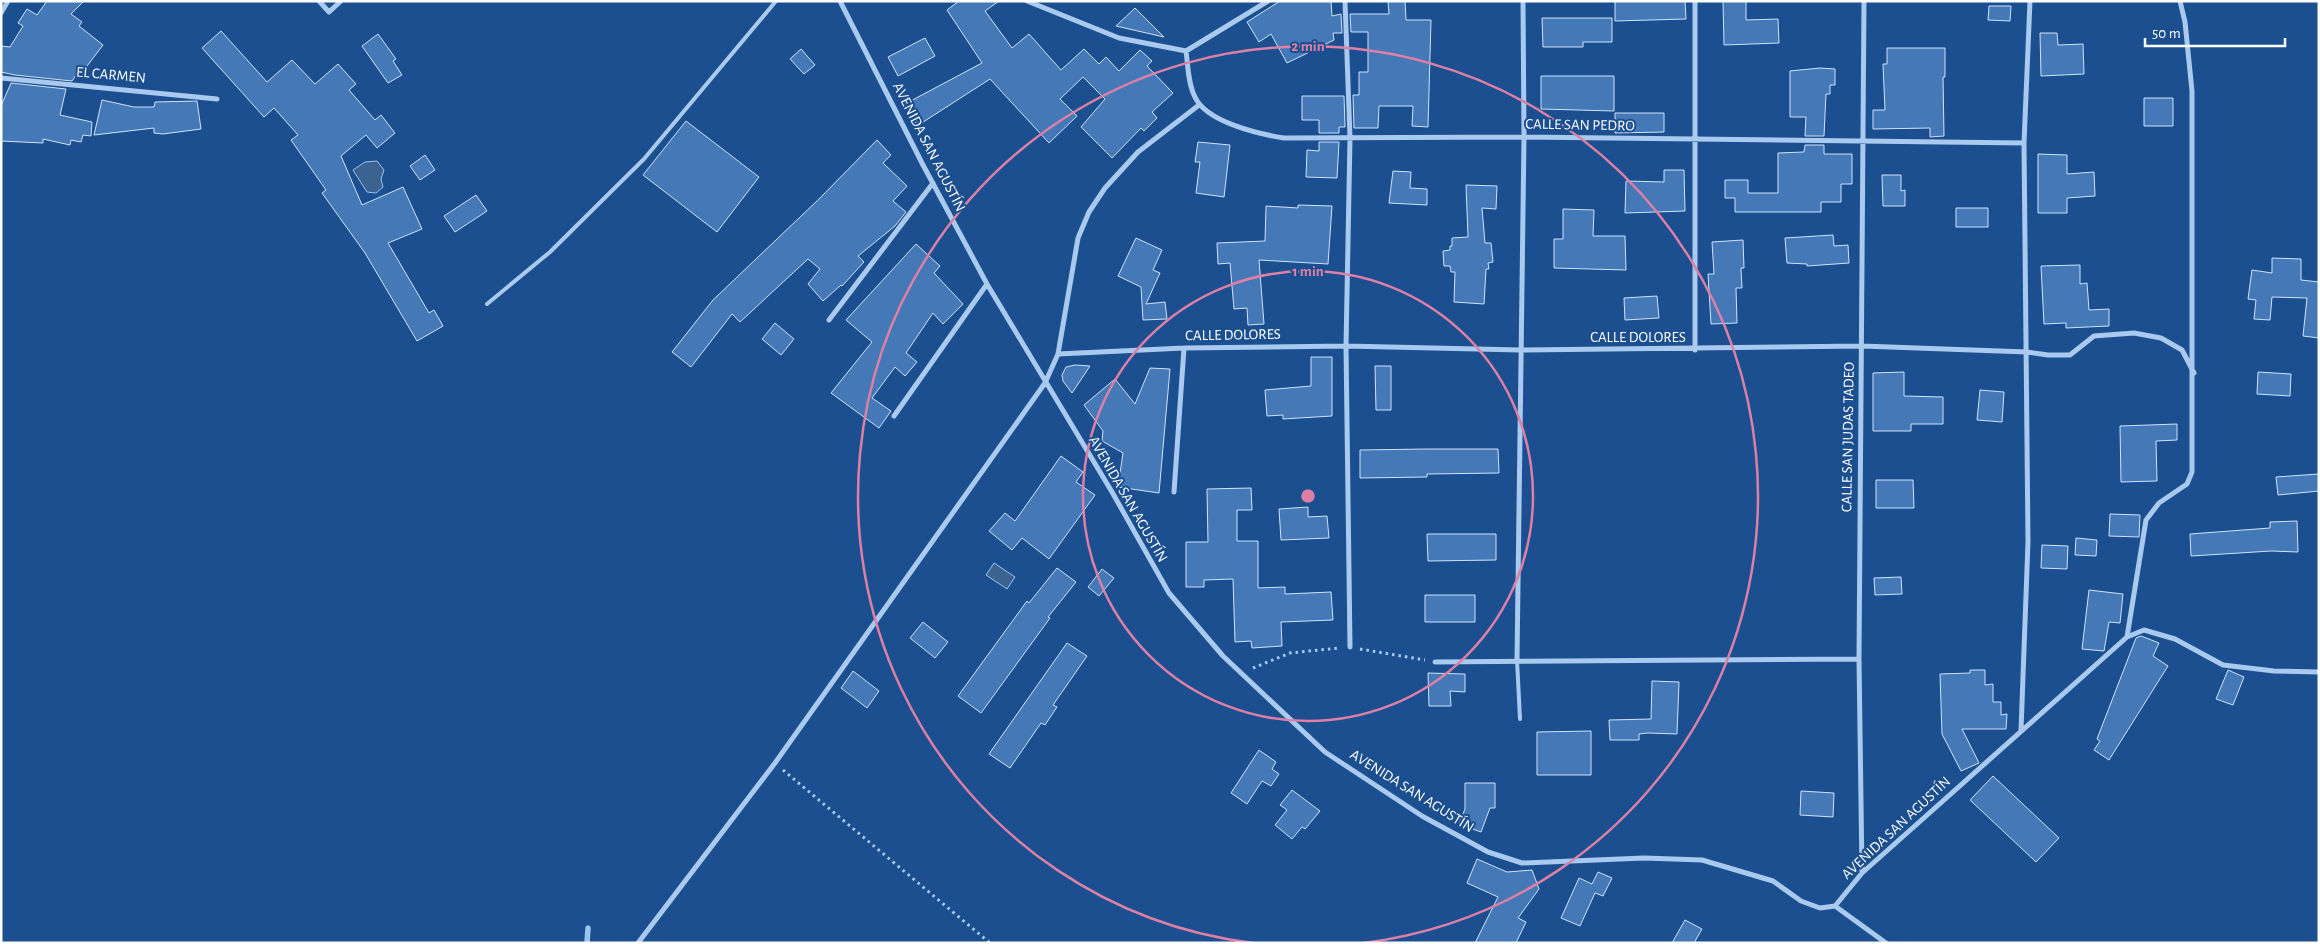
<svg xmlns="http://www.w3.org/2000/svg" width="2320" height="944" viewBox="0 0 2320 944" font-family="'Alegreya Sans',sans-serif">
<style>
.water{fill:#3c6290;stroke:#9cc4f0}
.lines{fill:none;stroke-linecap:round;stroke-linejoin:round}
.stream{stroke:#9cc4f0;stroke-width:5.5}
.building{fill:#4478b7;stroke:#cfe3fa}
.path{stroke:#a9c9ee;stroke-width:3;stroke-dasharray:2.5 4;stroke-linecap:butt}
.lane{stroke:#a9c9ee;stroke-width:4}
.street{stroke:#a9c9ee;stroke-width:5}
.ring{fill:none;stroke:#dd80a5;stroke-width:2.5}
.labels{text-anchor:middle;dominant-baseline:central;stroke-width:4;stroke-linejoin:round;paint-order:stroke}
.street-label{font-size:15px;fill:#fff;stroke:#1b4f8f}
.centre{fill:#dd80a5;stroke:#1b4f8f;stroke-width:2.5}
.ring-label{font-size:15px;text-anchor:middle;font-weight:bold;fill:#dd80a5;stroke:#1b4f8f;stroke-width:4;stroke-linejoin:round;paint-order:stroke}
</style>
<rect width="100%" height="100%" fill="#1b4f8f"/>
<path class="water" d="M377 161 384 170 381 179 383 187 376 193 367 192 353 170 365 162Z
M994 563 1015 577 1007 589 986 575Z"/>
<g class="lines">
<path class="stream" d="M587 943 588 928"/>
</g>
<path class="building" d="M47 1H84L71 14 82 22 79 26 103 45 84 70 81 68 72 81 15 75 1 72V46L10 47 23 26 18 23 27 9 37 15Z
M959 1H999L985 11 1012 48 1029 34 1061 70 1084 49 1099 64 1106 57 1119 71 1140 50 1152 61 1147 66 1173 93 1152 112 1157 118 1144 131 1141 128 1112 158 1081 127 1105 99 1083 77 1060 99 1077 116 1049 143 990 79 917 126 905 104 982 63 947 10Z
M1280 1H1331L1332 16 1341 14 1342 33H1333L1334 40 1287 63 1271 34 1259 42 1247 22Z
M1388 1H1405L1406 20H1431L1428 127 1412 126 1413 106H1379L1378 128H1354L1353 95H1359V72H1368V32H1351L1350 14H1389Z
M1615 1H1685L1686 19 1615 21Z
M1723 1H1746V20L1778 19 1779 43 1724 45Z
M1989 6H2011L2010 21 1988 20Z
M1135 8 1164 37 1116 26Z
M1542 18H1612V42H1583V47H1543Z
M221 31 267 82 292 60 315 84 338 64 356 84 349 90 375 120 381 115 395 133 377 148 366 135 341 156 362 205 403 187 422 229 388 243 429 313 434 310 443 326 417 341 365 253 322 193 326 190 291 140 298 135 274 108 264 117 202 48Z
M2040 33H2057L2058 45 2083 44 2084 74 2041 76Z
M378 34 396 59 393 61 402 75 388 83 362 46Z
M925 38 935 56 898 76 888 57Z
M1887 48H1945V77H1943L1944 136 1930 137V128L1873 129V110H1885L1883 64H1887Z
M801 49 815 65 804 74 790 59Z
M1820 68 1835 69V85H1830V94H1826L1824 136H1805L1806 117H1790V71Z
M1541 76H1614V111L1541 109Z
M11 83 66 89 60 115 92 122 91 136 83 135 81 142 71 140 70 145 43 139V143L1 141V106Z
M1302 96H1344L1345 127H1339V133H1319V120H1302Z
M2144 98H2173V126H2144Z
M102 100 134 107H154L155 102 197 101 201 129 163 134 154 133V128L94 135Z
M1615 113H1664V132L1615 133Z
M686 121 759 177 717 232 643 175Z
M877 140 891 155 883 163 907 186 893 201 906 212 895 226 858 256 864 262 842 286 841 285 823 301 808 284 820 269 808 259 740 322 732 314 691 367 672 352 713 300 819 199Z
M1198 142 1230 145 1224 197 1196 193 1200 162H1195Z
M1319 142H1339L1337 178 1306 177 1307 150 1319 151Z
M1805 145H1824V154H1852V184H1841V202H1821V212H1735V198H1725V180H1748V193H1778V153L1804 152Z
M2038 154 2067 155V174L2094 172 2095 196 2067 198V213H2038Z
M425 155 435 170 420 180 410 166Z
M1664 170H1684L1685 211 1625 213 1626 181 1664 182Z
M1393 171 1411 172 1410 188 1427 189V205L1389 203Z
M1882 175H1901V191L1905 190V206H1883Z
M1466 185 1497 186 1496 209 1482 208 1485 243H1491L1493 262 1488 263 1489 269H1486L1484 304 1454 302 1455 272H1451L1450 266H1444L1443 251 1450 250V246H1452V238L1468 237Z
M476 195 487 211 455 232 444 216Z
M1298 205 1332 206 1328 264 1259 260 1264 324 1248 325 1247 308 1234 309 1230 263 1218 264 1217 243 1265 241 1266 206 1298 208Z
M1956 208H1988V227H1956Z
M1563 209 1594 210 1593 236H1625L1626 270 1554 268V239H1563Z
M1833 235 1834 246 1848 245 1849 263 1807 266V264L1787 263 1785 238Z
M1136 238 1162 250 1153 270 1160 273 1146 304 1165 302 1167 319 1143 320 1141 287 1118 276Z
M1743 240 1744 268H1741L1742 288H1736L1737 323 1711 324 1708 274H1714L1712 242Z
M916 244 940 266 934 273 963 304 943 324 933 313 906 353 917 362 905 376 895 367 872 398 891 411 879 428 831 393 872 342 846 320Z
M2272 258 2301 259V280L2319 282V338L2303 336 2307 298 2272 297 2270 320 2254 319 2256 300 2248 299 2252 270 2272 273Z
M2080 265V284L2087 283 2089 310 2109 309V326L2066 328V323L2044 324 2041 266Z
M1657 296 1659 318 1625 320 1624 298Z
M775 323 794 339 781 355 762 339Z
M1311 357H1332V416L1283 419V415L1267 416 1265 390 1311 386Z
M1075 365 1090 366 1072 393 1063 381 1062 375 1066 367Z
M1375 366H1391V410H1376Z
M1150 368 1170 369 1159 493 1118 487 1123 453 1102 441 1103 431 1084 405 1115 379 1135 404Z
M1904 372V396L1943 397V424H1911V431H1873V373Z
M2258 372 2291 374 2290 396 2257 394Z
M1980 390 2004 392 2002 422 1977 420Z
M2177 424V440L2156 441 2157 481 2121 482 2120 426Z
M1426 449H1498L1499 473 1427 474V477L1360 478V450Z
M1061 456 1083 472 1076 482 1095 495 1049 559 1022 538 1012 550 989 531 1005 513 1015 521Z
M2319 474V491L2278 495 2276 477Z
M1876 480H1913L1914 508H1876Z
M1251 488 1252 510H1237V541H1258V588L1285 587V594L1331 592 1333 620 1281 622 1282 646 1252 648 1251 641 1235 642 1233 579 1204 580V587H1186V542H1208L1207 489Z
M1308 507V517L1327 516 1329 538 1281 540 1279 509Z
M2110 514 2140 515 2139 537 2109 536Z
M2297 521 2298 552 2271 551 2191 556 2190 534 2270 528V522Z
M1427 534H1496V560L1428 561Z
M2076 538 2097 540 2096 556 2075 555Z
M2042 545 2068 546 2067 569 2041 568Z
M1057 568 1076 582 1048 617 1050 618 981 713 958 696 1027 601 1029 603Z
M1102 569 1114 578 1099 596 1088 587Z
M1901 577 1902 594 1875 595 1874 578Z
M2089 590 2123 594 2120 623 2109 622 2104 651 2082 649Z
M1425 595H1475V622H1425Z
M923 622 948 642 935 658 910 638Z
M2141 636 2159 643 2153 656 2168 666 2109 760 2094 750 2100 741 2097 739 2136 638Z
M1067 643 1087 656 1053 705 1057 707 1045 725 1041 723 1010 768 989 754Z
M1970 670H1985V685L1993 684V702H2001V715L2007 714 2006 729H1962L1979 763 1961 771 1942 734 1940 674 1970 673Z
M2228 670 2244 677 2233 705 2216 699Z
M853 671 879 691 867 708 841 688Z
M1428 673 1465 674V692L1450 691 1451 706H1429Z
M1652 681 1679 682 1677 734 1648 733 1639 734V740H1610L1609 720 1651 719Z
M1591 731V775H1537V732Z
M1259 750 1276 762 1272 769 1279 774 1271 786 1262 781 1247 804 1231 793Z
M1993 776 2059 838 2036 862 1970 800Z
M1465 783H1495V808H1490L1481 832 1459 824 1465 809Z
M1292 790 1320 811 1305 829 1302 827 1292 839 1275 825 1287 810 1280 805Z
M1801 791 1834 793 1833 817 1800 815Z
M1477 859 1507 872 1532 870 1539 889 1518 918 1526 922 1516 943H1475L1498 897 1467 883Z
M1598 872 1612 878 1603 896 1595 893 1580 926 1561 918 1579 878 1592 884Z
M1685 920 1702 929 1694 943H1672Z"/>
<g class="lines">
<path class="path" d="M1360 649 1425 660
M1253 668 1290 653 1339 648
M783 770 990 943"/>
<path class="lane" d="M487 304 550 252 644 159 776 1
M1517 660 1520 719"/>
<path class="street" d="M319 1 329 12 341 1
M840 1 923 165 987 284 1112 492 1169 593 1223 656 1325 752 1422 816 1488 852 1522 863 1644 858 1702 860 1773 881 1801 901 1820 908 1835 906 1862 873 2127 637 2144 630 2175 639 2223 665 2274 671 2319 672
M1027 1 1119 38 1186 51 1268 1
M1345 1 1350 138 1346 346 1350 647
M1 13 8 1
M1186 51C1188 65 1188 84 1195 97 1206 122 1259 134 1284 138L1524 137 2024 143
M1 78 217 99
M829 320 933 183
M1695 350V1
M1058 354 1184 348 1346 346 1520 350 1862 346 2027 352 2048 355H2070L2094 336 2134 333 2161 338 2182 350 2194 373
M894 416 987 284
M1174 492 1184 348
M2127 637 2146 520 2159 503 2187 484 2192 472V91L2185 22 2180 1
M1517 660 1524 137 1523 1
M1435 662 1859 659
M2021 730 2028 542 2024 143 2030 1
M1862 873 1859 659 1864 1
M1835 906 1886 943
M638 943 775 763 1045 383 1058 354 1078 238 1089 212 1105 188 1138 152 1199 105"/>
</g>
<g class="ring">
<circle cx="1308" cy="496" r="225"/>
<path d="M1253 943A450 450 0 1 1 1363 943"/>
</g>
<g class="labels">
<g class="street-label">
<text transform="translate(111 75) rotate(5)">EL CARMEN</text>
<text transform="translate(1580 125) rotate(1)">CALLE SAN PEDRO</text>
<text transform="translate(929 147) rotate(63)">AVENIDA SAN AGUSTÍN</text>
<text transform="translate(1233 335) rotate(-1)">CALLE DOLORES</text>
<text x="1638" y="337">CALLE DOLORES</text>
<text transform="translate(1848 437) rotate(-89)">CALLE SAN JUDAS TADEO</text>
<text transform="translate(1128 499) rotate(60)">AVENIDA SAN AGUSTÍN</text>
<text transform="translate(1412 791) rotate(32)">AVENIDA SAN AGUSTÍN</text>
<text transform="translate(1896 828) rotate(-43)">AVENIDA SAN AGUSTÍN</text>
</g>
</g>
<circle cx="1308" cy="496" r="8" class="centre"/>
<g class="ring-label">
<text x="1308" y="51">2 min</text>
<text x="1308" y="276">1 min</text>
</g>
<rect width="2320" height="944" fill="none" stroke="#ffffff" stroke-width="5"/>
<path d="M2145 38v8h140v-8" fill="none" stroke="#ffffff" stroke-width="2.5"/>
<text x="2152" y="38" font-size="15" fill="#ffffff" stroke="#1b4f8f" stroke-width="4" paint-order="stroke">50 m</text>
</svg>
